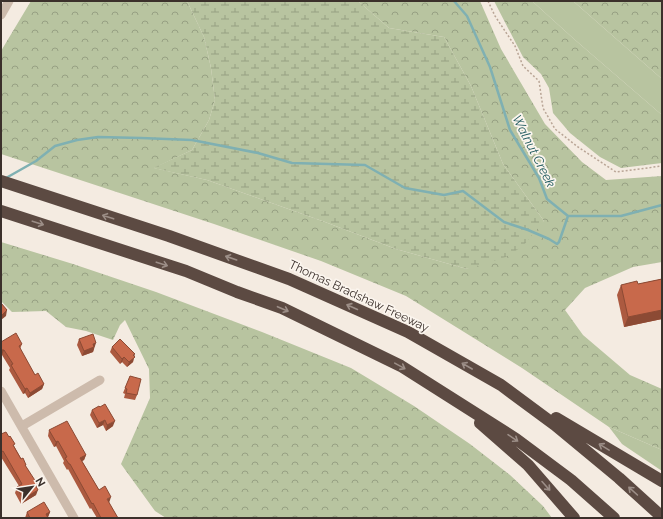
<svg xmlns="http://www.w3.org/2000/svg" width="663" height="519" viewBox="0 0 663 519" font-family="Raleway,sans-serif">
<style>
.grass{fill:#b8c4a0}
.forest{fill:url(#forest-crowns)}
.wetland{fill:url(#wetland-marsh)}
.lines{fill:none;stroke-linecap:round;stroke-linejoin:round}
.stream{stroke:#7fb0b2;stroke-width:2.5}
.path{stroke:#b9a596;stroke-width:1.5;stroke-dasharray:2 2;stroke-linecap:butt}
.minor{stroke:#cdbbac;stroke-width:9}
.highway{stroke:#5c4a42;stroke-width:12}
.wall{fill:#ac5a40}
.shaded-wall{fill:#8c4a34}
.building{fill:#c8694b;stroke:#8c4a34}
.oneway{stroke:#9c8e87}
.labels{text-anchor:middle;dominant-baseline:central;stroke-width:3.5;stroke-linejoin:round;paint-order:stroke}
.street-label{font-size:12px;fill:#3b302b;stroke:#fbf5ee}
.water-label{font-size:13px;font-style:italic;fill:#1f5a5e;stroke:#fbf5ee}
</style>
<defs>
<pattern id="forest-crowns" width="20" height="18" patternUnits="userSpaceOnUse"><rect width="20" height="18" fill="#b8c4a0"/><path d="M2 6a3 3 0 1 1 6 0M12 15a3 3 0 1 1 6 0" fill="none" stroke="#97a083"/></pattern>
<pattern id="wetland-marsh" width="20" height="14" patternUnits="userSpaceOnUse"><rect width="20" height="14" fill="#b8c4a0"/><path d="M1 5h8M5 5V1M11 12h8M15 12V8" fill="none" stroke="#97a083"/></pattern>
</defs>
<rect width="100%" height="100%" fill="#f4ebe1"/>
<path class="grass" d="M532 1H573L662 79V115L574 39Z
M609 427 662 450V471L622 444Z"/>
<path class="forest" d="M31 1H187L204 37 211 68 215 100 209 120 192 150 154 168 207 180 325 222 396 249 467 269 544 221 503 164 471 86 444 37 389 28 358 1H480L501 49 545 124 582 162 606 180 662 176V262L633 267 585 288 565 310 583 335 630 375 662 389V450L609 427 522 368 406 296 321 261 214 224 1 154V51Z
M494 1H532L574 39 662 115V163L621 168 600 157 570 133 553 113 549 88 541 74 523 57Z
M573 1H662V79Z
M1 242 73 264 156 292 262 332 351 368 414 406 470 444 510 475 543 506 552 518H166L155 511 121 464 150 398 149 369 125 320 120 325 113 340 86 331 66 327 46 311 12 312 1 301Z"/>
<path class="wetland" d="M187 1H358L389 28 444 37 471 86 503 164 544 221 523 246 506 257 467 269 396 249 325 222 207 180 153 168 192 150 209 120 215 100 211 68 204 37Z"/>
<g class="lines">
<path class="stream" d="M454 1 467 16 490 67 510 130 539 178 547 199 568 216H621L662 205
M6 178 36 161 55 146 77 140 98 137 141 138 192 140 258 153 292 163 365 165 405 188 444 195 463 191 504 222 528 230 549 239 557 244 559 242 568 216"/>
<path class="path" d="M488 1 495 16 515 46 523 66 539 81 543 108 555 129 578 147 616 172 662 166"/>
<path class="minor" d="M1 15 9 1
M1 391 74 518
M22 426 100 380"/>
<path class="highway" d="M1 181 169 236 289 279 408 332 501 385 555 425 619 478 662 517
M1 211 186 271 237 292 282 308 401 366 516 439 571 480 614 518
M556 418 662 481
M480 423 528 465 574 518"/>
</g>
<path class="wall" d="M662 279V319L624 327 617 295 621 285 638 284Z
M79 339 94 348 93 352 82 356 77 345Z
M1 342 22 344 20 349 35 375 44 384 42 389 28 398 25 393 23 394 9 370 10 368 2 355H1Z
M112 347 134 356 133 362 127 367 122 362 120 364 110 352Z
M130 376 137 395 135 400 124 398 125 394 123 393Z
M92 410 113 426 106 431 103 425 97 428 90 415Z
M49 430 86 455 84 460 82 461 99 490 109 503 118 518H97L91 508 90 509 68 469 67 470 63 463 64 461 56 446 54 447 48 436Z
M1 434 14 446 26 467 37 488 36 495 21 504 15 493 17 487 19 486 1 457Z
M27 512H50L48 517V518H25Z"/>
<path class="shaded-wall" d="M7 310 6 316 1 320V316Z
M662 310V319L624 327 628 317Z
M96 343 93 352 82 356 84 351 93 344Z
M2 350H4L2 355H1Z
M135 354 133 362 127 367 129 362Z
M124 357 122 362 120 364 122 359Z
M44 384 42 389 28 398 30 393Z
M27 388 25 393 23 394 25 389Z
M105 420 103 425 97 428 99 423Z
M115 421 113 426 106 431 107 425Z
M58 441 56 446 54 447 56 442Z
M86 455 84 460 78 463 80 458Z
M38 490 36 495 21 504 23 499Z
M111 497 109 503 107 499Z
M50 512 48 517 46 514Z"/>
<path class="building" d="M662 279V310L628 317 621 285 637 281 638 284Z
M1 303 7 310 1 316Z
M16 333 22 344 19 346 35 375 38 373 44 384 30 393 27 388 25 389 11 365 13 364 4 350H2L1 348V342Z
M93 334 96 343 93 344 94 347 84 351 79 339Z
M120 339 135 354 133 355 135 357 129 362 124 357 122 359 112 347Z
M130 376 141 379 137 395 126 393 127 389 125 388Z
M105 404 115 421 107 425 105 420 99 423 92 410 99 406 100 407Z
M67 421 86 455 80 458 99 490 105 486 111 497 107 499 118 518H101L93 503 92 504 70 464H69L65 458 67 457 58 441 56 442 49 430Z
M6 432 9 437 10 436 15 444 13 445 21 459 23 458 26 465H25L38 485 36 486 38 490 23 499 17 487 22 484 3 451 1 452V434Z
M44 502 50 512 46 514 48 518H30L27 512Z"/>
<defs><path id="oneway-shaft" d="M-6 0H5M1.5-3L5.5 0L1.5 3" fill="none" stroke-width="1.6" stroke-linecap="round" stroke-linejoin="round"/></defs>
<g class="oneway">
<use href="#oneway-shaft" transform="translate(108 217) rotate(-162)"/>
<use href="#oneway-shaft" transform="translate(38 223) rotate(18)"/>
<use href="#oneway-shaft" transform="translate(231 258) rotate(-161)"/>
<use href="#oneway-shaft" transform="translate(162 264) rotate(18)"/>
<use href="#oneway-shaft" transform="translate(352 307) rotate(-156)"/>
<use href="#oneway-shaft" transform="translate(283 309) rotate(23)"/>
<use href="#oneway-shaft" transform="translate(400 366) rotate(29)"/>
<use href="#oneway-shaft" transform="translate(467 366) rotate(-150)"/>
<use href="#oneway-shaft" transform="translate(513 438) rotate(34)"/>
<use href="#oneway-shaft" transform="translate(604 447) rotate(-149)"/>
<use href="#oneway-shaft" transform="translate(546 486) rotate(48)"/>
<use href="#oneway-shaft" transform="translate(633 491) rotate(-138)"/>
</g>
<g class="labels">
<g class="street-label">
<text transform="translate(359 296) rotate(25)">Thomas Bradshaw Freeway</text>
</g>
<g class="water-label">
<text transform="translate(534 151) rotate(63)">Walnut Creek</text>
</g>
</g>
<rect width="663" height="519" fill="none" stroke="#3b302b" stroke-width="4"/>
<g transform="translate(32 487) rotate(60)" stroke="#fbf5ee" stroke-width="3" paint-order="stroke">
<path d="M0-3L7 15L0 10L-7 15Z" fill="#3b302b"/>
<text y="-6" font-size="11" font-weight="bold" text-anchor="middle" fill="#3b302b">N</text>
</g>
</svg>
